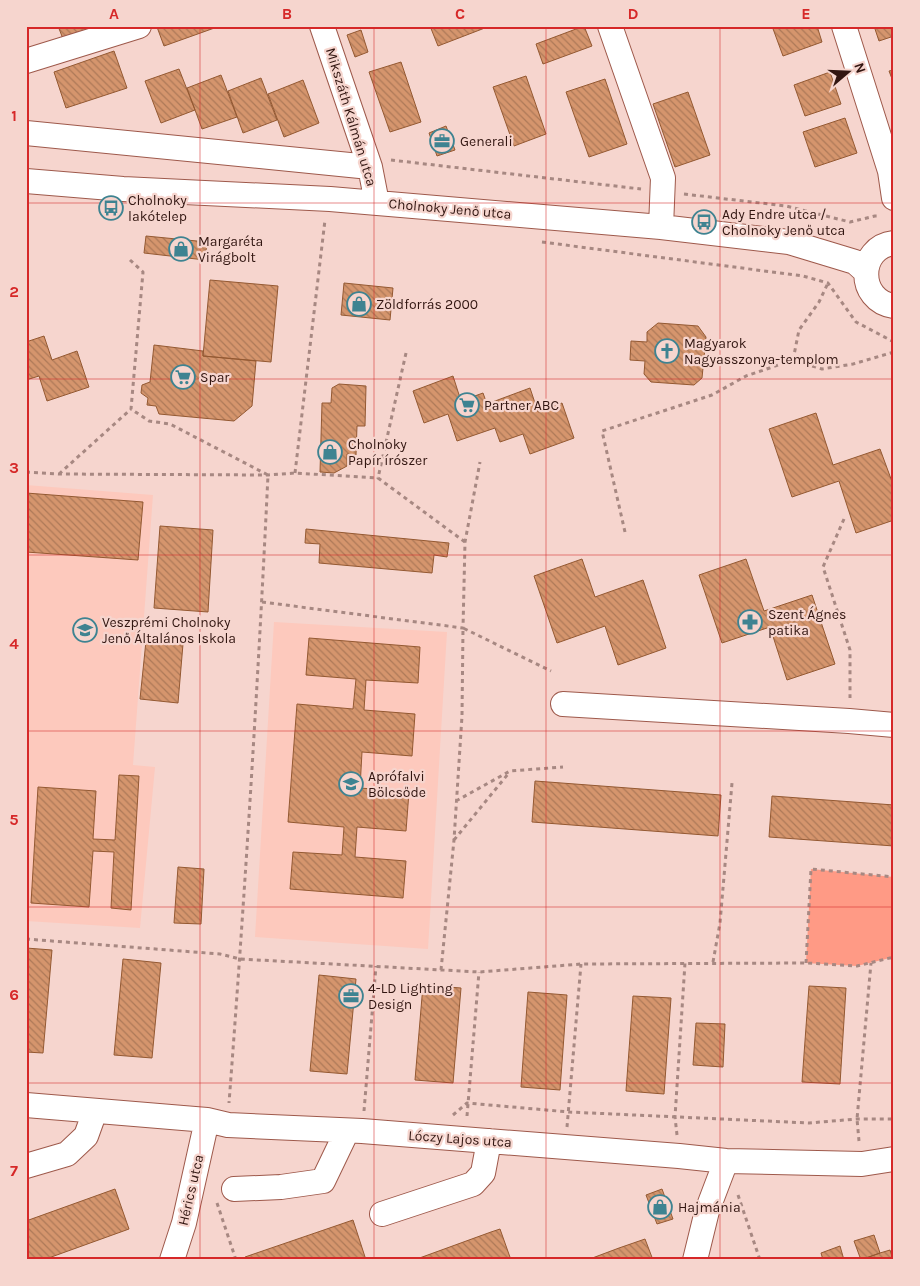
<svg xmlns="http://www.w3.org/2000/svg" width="920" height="1286" viewBox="0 0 920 1286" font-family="Karla,sans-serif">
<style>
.built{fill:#fdc9bd}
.park{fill:#ff9a85}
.building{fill:url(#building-back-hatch);stroke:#945932}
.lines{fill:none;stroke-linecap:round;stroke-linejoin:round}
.minor-casing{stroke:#9e594b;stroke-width:26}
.path{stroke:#a78882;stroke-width:3;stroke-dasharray:4 4;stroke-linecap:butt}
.minor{stroke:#fff;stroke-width:24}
.grid{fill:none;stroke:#d62828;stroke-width:1;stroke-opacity:0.55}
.labels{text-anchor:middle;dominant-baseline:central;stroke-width:4.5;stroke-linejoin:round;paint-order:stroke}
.street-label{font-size:14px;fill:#321611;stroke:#f6d5ce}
.poi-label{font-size:14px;fill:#321611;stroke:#f6d5ce;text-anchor:start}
.neatline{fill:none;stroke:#d62828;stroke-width:2}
.grid-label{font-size:16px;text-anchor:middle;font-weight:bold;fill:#d62828}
</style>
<defs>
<pattern id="building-back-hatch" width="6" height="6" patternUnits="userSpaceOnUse" patternTransform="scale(1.25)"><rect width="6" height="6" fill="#d5956d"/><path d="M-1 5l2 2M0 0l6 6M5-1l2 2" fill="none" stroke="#ad7958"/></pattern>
</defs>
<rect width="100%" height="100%" fill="#f6d5ce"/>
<path class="built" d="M26 485 153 495 133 765 155 767 140 928 26 921Z
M274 622 447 632 428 949 255 937Z"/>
<path class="park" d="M811 869 894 877V957L857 966 806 963Z"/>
<path class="building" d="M58 26H111L65 44Z
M160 26H220L164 46 157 27Z
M430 26H490L438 46Z
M584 26 592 46 543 64 536 44Z
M772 26H817L822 42 783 56Z
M874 26H894V36L879 41Z
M361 30 368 52 355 57 347 35Z
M114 51 127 88 66 108 54 72Z
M401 62 421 122 390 132 369 72Z
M179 69 195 110 161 123 145 81Z
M894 70V84L889 71Z
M830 72 841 104 805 116 794 85Z
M221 75 237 117 202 129 187 88Z
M526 76 546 134 514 146 493 87Z
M261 78 277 120 243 133 228 91Z
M605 79 627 144 589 157 566 92Z
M303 80 319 123 284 137 268 94Z
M688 92 710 155 675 167 653 104Z
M845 118 857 153 815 167 803 132Z
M446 126 455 150 437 156 429 133Z
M146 236 207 242 205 260 144 253Z
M210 280 278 286 271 362 203 356Z
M344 283 393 288 390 320 341 315Z
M658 323 698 326 706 337 702 378 694 385 651 382 644 374 645 361 630 360 631 341 647 342V332Z
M44 336 52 360 77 351 89 387 47 401 39 376 26 380V342Z
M154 345 203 351V356L256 361 252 406 234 421 159 414 156 406 147 405 148 398 141 393 142 385 150 382Z
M453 376 461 401 483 393 487 404 530 388 538 412 562 403 574 438 530 454 523 434 500 442 495 428 457 441 448 414 424 423 413 391Z
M339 384 366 386 365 426H357L356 455 347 454V466L334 473 320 472 322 403H331L332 388Z
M816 413 833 465 880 449 894 487V520L856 533 839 481 792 497 769 429Z
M26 493 143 502 138 560 26 552Z
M160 526 213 530 208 612 154 608Z
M306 529 449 543 447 557 434 555 432 573 319 563 320 544 305 543Z
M582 559 595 597 643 580 666 648 618 665 605 626 557 643 534 576Z
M746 559 764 611 812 595 835 664 787 680 770 627 722 643 699 575Z
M309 638 420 647 418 683 366 680 364 710 415 714 412 756 362 752 360 788 409 792 406 831 357 827 355 857 406 861 403 898 290 889 293 852 342 855 344 827 288 822 297 704 353 709 356 679 306 675Z
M146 641 183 644 178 703 140 699Z
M119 775 139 776 131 910 111 908 114 852 93 851 89 907 31 903 38 787 96 791 93 839 115 840Z
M535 781 721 795 718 836 532 822Z
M772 796 894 805V846L769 837Z
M178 867 204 869 201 924 174 923Z
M26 948 52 950 43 1053 26 1052Z
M123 959 161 963 152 1058 114 1055Z
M319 975 356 979 347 1074 310 1071Z
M423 985 461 988 453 1083 415 1080Z
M809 986 846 988 840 1084 802 1082Z
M528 992 567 995 560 1090 521 1087Z
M633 996 671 998 664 1094 626 1091Z
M696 1023 725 1024 723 1067 693 1065Z
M115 1189 129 1229 43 1260H26V1221Z
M662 1189 673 1219 657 1224 646 1195Z
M353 1220 366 1260H246L245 1257Z
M500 1229 511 1260H414L491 1232Z
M874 1235 880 1253 861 1260 854 1241Z
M645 1239 653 1260H587L619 1248Z
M840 1246 844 1260H823L821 1253Z
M890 1250 893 1260H860L880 1253Z"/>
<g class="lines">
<g class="minor-casing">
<path id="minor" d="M322 26 370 167 377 203
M610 26 663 178 661 227
M844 26 890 171 894 198
M26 61 139 26
M26 133 370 167
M26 181 123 189 330 199 661 227 789 242 855 262 866 272
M894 243C857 247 857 301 894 306
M563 704 849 721 894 725
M26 1105 207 1120 228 1125 362 1131 679 1156 726 1161 862 1164 894 1159
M26 1166 67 1154 86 1136 95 1111
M234 1189 281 1187 323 1181 347 1131
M382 1214 473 1184 483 1173 489 1141
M172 1260 184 1223 207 1120
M695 1260 707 1211 726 1161"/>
</g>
<path class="path" d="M391 160 641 189
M684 194 786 206 850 222 875 216H879
M542 242 803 276 828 283 856 322 894 342
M130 260 143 272 131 409 149 421 170 424 268 475C258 684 245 893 229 1103
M406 353 378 478 465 542
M793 360 799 330 819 302 828 283
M26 472 59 474 268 475 295 473 378 478
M295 473 325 220
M59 474 131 409
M844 519 823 567 850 650V698
M625 532 602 431 712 395 746 376 793 360 822 369 853 364 894 352
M262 602 463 628 465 542 480 462
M456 801 510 771 563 767
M454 840 508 774
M26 939 220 954 240 959 479 972 581 964 806 963 857 966 894 957
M713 962 720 923 732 783
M806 963 811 869 894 877
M441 970 454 840 462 716 463 628 551 671
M364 1111 376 966
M453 1115 467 1103 569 1112 809 1123 857 1119H894
M467 1116 479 972
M567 1127 581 964
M677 1135 675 1117 685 963
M859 1141 857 1119 871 963
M738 1195 760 1260
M217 1203 236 1260"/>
<use href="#minor" class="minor"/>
</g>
<path class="grid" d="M200 26V1260M374 26V1260M546 26V1260M720 26V1260M26 203H894M26 379H894M26 555H894M26 731H894M26 907H894M26 1083H894"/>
<defs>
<g id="office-ring" transform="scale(1.25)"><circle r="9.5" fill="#f6d5ce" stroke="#3e8391" stroke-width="1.5"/><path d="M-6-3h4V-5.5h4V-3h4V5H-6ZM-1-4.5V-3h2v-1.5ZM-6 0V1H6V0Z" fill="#3e8391"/></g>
<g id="bus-ring" transform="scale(1.25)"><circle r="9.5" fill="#f6d5ce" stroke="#3e8391" stroke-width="1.5"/><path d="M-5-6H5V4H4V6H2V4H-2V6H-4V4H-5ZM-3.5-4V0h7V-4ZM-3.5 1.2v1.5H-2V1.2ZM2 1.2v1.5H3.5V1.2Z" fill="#3e8391"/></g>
<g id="shop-ring" transform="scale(1.25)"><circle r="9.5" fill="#f6d5ce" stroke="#3e8391" stroke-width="1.5"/><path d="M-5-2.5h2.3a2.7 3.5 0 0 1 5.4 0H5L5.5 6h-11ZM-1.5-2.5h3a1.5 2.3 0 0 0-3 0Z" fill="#3e8391"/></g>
<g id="church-ring" transform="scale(1.25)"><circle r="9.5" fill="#f6d5ce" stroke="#3e8391" stroke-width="1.5"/><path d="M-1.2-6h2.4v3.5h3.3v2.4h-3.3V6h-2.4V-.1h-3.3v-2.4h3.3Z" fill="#3e8391"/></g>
<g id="supermarket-ring" transform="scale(1.25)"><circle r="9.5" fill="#f6d5ce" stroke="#3e8391" stroke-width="1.5"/><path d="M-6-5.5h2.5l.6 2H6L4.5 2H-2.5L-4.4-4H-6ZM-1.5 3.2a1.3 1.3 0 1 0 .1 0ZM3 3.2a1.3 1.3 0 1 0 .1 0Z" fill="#3e8391"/></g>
<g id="pharmacy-ring" transform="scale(1.25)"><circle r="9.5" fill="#f6d5ce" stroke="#3e8391" stroke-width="1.5"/><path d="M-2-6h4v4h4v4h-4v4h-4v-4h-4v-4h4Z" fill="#3e8391"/></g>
<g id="school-ring" transform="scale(1.25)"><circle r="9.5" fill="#f6d5ce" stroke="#3e8391" stroke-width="1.5"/><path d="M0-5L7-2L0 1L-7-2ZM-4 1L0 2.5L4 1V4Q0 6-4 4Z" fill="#3e8391"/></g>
</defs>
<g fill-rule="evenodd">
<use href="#office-ring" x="442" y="141"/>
<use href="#bus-ring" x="111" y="208"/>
<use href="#bus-ring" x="704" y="222"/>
<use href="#shop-ring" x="181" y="249"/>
<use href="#shop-ring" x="359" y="304"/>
<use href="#church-ring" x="667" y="351"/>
<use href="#supermarket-ring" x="183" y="377"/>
<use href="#supermarket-ring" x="467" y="405"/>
<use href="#shop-ring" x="330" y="452"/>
<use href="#pharmacy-ring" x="750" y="622"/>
<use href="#school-ring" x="85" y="630"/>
<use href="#school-ring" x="351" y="784"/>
<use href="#office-ring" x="351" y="996"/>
<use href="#shop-ring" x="660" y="1207"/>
</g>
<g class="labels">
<g class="street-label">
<text transform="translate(351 117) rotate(73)">Mikszáth Kálmán utca</text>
<text transform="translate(450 209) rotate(5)">Cholnoky Jenő utca</text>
<text transform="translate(460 1139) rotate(4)">Lóczy Lajos utca</text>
<text transform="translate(191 1190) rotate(-77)">Hérics utca</text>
</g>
<g class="poi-label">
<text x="460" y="141">Generali</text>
<text x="128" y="200">Cholnoky<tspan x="128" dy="16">lakótelep</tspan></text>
<text x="722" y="214">Ady Endre utca /<tspan x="722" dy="16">Cholnoky Jenő utca</tspan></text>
<text x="198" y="241">Margaréta<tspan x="198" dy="16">Virágbolt</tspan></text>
<text x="376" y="304">Zöldforrás 2000</text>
<text x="684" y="343">Magyarok<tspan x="684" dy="16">Nagyasszonya-templom</tspan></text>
<text x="200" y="377">Spar</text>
<text x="484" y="405">Partner ABC</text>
<text x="348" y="444">Cholnoky<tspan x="348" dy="16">Papír írószer</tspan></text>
<text x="768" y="614">Szent Ágnes<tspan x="768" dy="16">patika</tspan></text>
<text x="102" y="622">Veszprémi Cholnoky<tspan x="102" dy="16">Jenő Általános Iskola</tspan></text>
<text x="368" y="776">Aprófalvi<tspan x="368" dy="16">Bölcsőde</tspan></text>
<text x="368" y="988">4-LD Lighting<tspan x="368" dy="16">Design</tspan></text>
<text x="678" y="1207">Hajmánia</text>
</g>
</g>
<rect width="920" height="1286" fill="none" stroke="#f6d5ce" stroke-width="55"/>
<g transform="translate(848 72) rotate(71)" stroke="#f6d5ce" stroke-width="4" paint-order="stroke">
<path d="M0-4L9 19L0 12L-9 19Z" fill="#321611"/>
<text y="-8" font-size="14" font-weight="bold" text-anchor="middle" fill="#321611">N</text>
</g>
<rect x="28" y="28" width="864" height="1230" class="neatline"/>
<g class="grid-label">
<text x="114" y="19">A</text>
<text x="287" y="19">B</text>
<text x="460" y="19">C</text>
<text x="633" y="19">D</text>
<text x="806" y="19">E</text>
<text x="14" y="121">1</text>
<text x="14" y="297">2</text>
<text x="14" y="473">3</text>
<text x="14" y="649">4</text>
<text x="14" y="825">5</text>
<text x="14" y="1000">6</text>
<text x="14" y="1176">7</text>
</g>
</svg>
